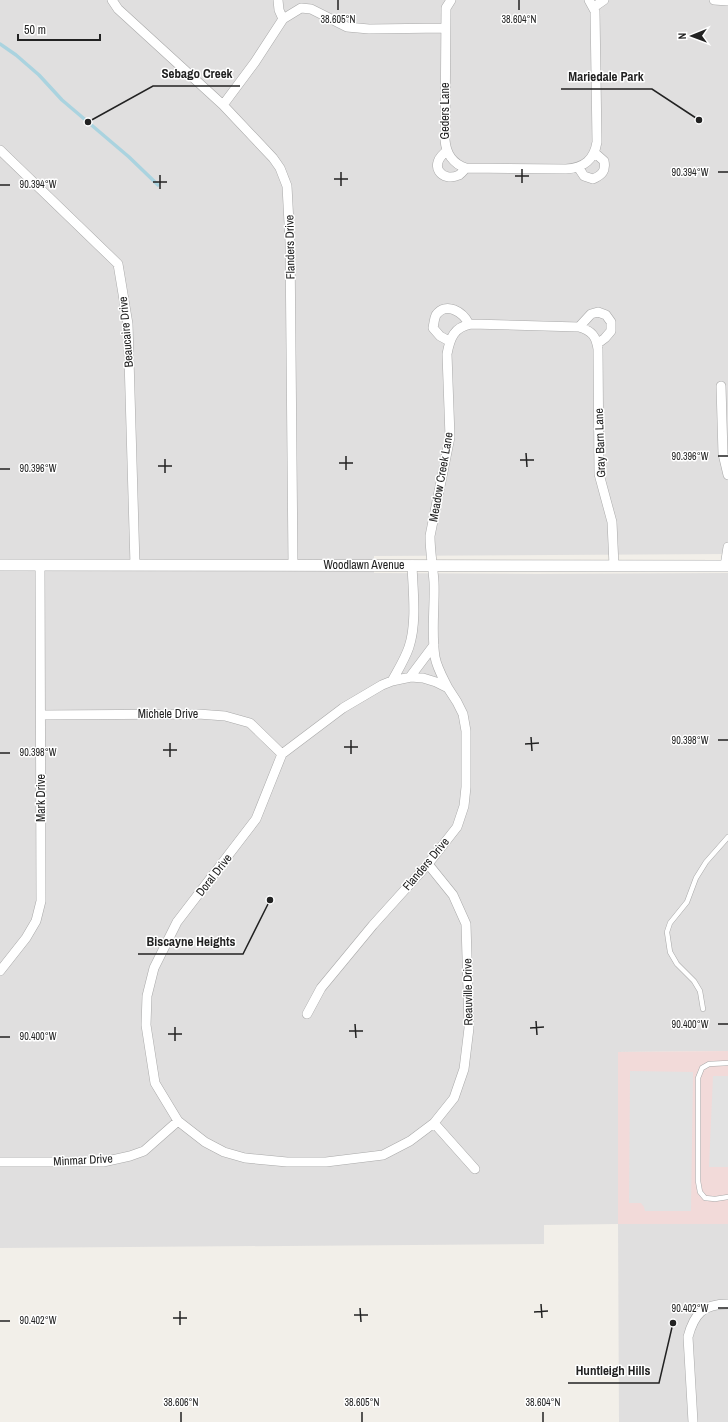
<svg xmlns="http://www.w3.org/2000/svg" width="728" height="1422" viewBox="0 0 728 1422" font-family="'Archivo Narrow',sans-serif">
<style>
.residential{fill:#e0dfdf}
.commercial{fill:#f2dad9}
.parking{fill:#e2e2e2}
.lines{fill:none;stroke-linecap:round;stroke-linejoin:round}
.stream{stroke:#aad3df;stroke-width:3.5}
.service-casing{stroke:#a9a9a9;stroke-width:5.5}
.minor-casing{stroke:#a9a9a9;stroke-width:10}
.tertiary-casing{stroke:#a9a9a9;stroke-width:12}
.service{stroke:#fff;stroke-width:4.5}
.minor{stroke:#fff;stroke-width:9}
.tertiary{stroke:#fff;stroke-width:11}
.ticks{fill:none;stroke:#222;stroke-width:1.5}
.labels{text-anchor:middle;dominant-baseline:central;stroke-width:3;stroke-linejoin:round;paint-order:stroke}
.street-label{font-size:12px;fill:#222;stroke:#fff}
.ticks-label{font-size:10px;text-anchor:middle;fill:#222;stroke:#fff;stroke-width:3;stroke-linejoin:round;paint-order:stroke}
.leader{fill:none;stroke:#222;stroke-width:1.5}
.callout-dot{fill:#222;stroke:#fff;stroke-width:1.5}
.callout-label{font-size:13px;text-anchor:middle;font-weight:bold;fill:#222;stroke:#fff;stroke-width:3;stroke-linejoin:round;paint-order:stroke}
</style>
<rect width="100%" height="100%" fill="#f2efe9"/>
<path class="residential" d="M0 0H728V554L374 556V573L536 574 728 573V1051L618 1052V1224H728V1422H619L618 1224 544 1225V1244L0 1248Z"/>
<path class="commercial" d="M728 1051V1224H618V1052Z"/>
<path class="parking" d="M630 1071 693 1072 691 1211H645L644 1207 641 1203H629Z
M713 1076H728V1167H709Z"/>
<g class="lines">
<path class="stream" d="M0 44 16 55 39 75 62 100 129 157 158 185"/>
<g class="service-casing">
<path id="service" d="M703 1009 700 991 694 981 677 964 670 952 667 932 670 923 687 902 696 878 706 862 728 837
M728 1063 709 1064 702 1068 698 1078V1181L700 1192 705 1198 715 1199 728 1197"/>
</g>
<g class="minor-casing">
<path id="minor" d="M112 0 118 9 223 105 273 158 280 168 287 186 290 242 293 565
M278 0 279 10 283 19
M451 0 446 8 445 140C446 153 453 164 466 168L566 169C584 168 594 160 597 142L595 11 589 0
M714 0 728 1
M594 7 604 0
M223 105 255 62 283 19 301 8 311 9 347 27 369 29 445 28
M0 150 118 264 128 324 135 565
M447 151C427 165 442 183 459 175 462 173 464 170 466 168
M578 167 584 176 593 179C602 175 606 171 604 161L595 153
M579 327 591 314 598 312 606 315 611 322V331L605 338 597 344
M449 341 440 336 433 328C434 324 434 319 436 315 446 301 463 312 469 324
M721 386 723 454 728 475
M725 566 728 547
M410 677 434 645
M392 681C398 670 405 659 409 647 417 623 413 591 412 565
M448 688C443 678 437 668 435 657 431 632 435 607 434 582 433 567 430 552 430 536L450 437 447 354C450 338 454 327 471 324L579 327C592 331 596 336 598 349L599 474 612 522 614 566
M41 715 198 714 225 716 250 723 282 754
M0 971 26 938 36 921 41 901 40 565
M307 1014 321 988 373 925 428 864 457 827 464 806 466 787V731L463 714 457 702 448 688 436 682 423 678 411 677 392 681 382 685 343 708 282 754 256 819 177 922 154 968 147 996 146 1025 155 1083 178 1121 205 1142 224 1152 245 1158 287 1162H326L383 1155 410 1141 434 1123 454 1098 464 1069 469 1028 468 990 466 924 453 895 428 864
M434 1123 475 1169
M0 1162H103L130 1156 144 1151 178 1121
M693 1422 688 1337C694 1314 703 1304 728 1304"/>
</g>
<g class="tertiary-casing">
<path id="tertiary" d="M0 565 728 566"/>
</g>
<use href="#service" class="service"/>
<use href="#minor" class="minor"/>
<use href="#tertiary" class="tertiary"/>
</g>
<path class="ticks" d="M338 0V10M519 0V10M522 169V183M341 172V186M718 172H728M160 175V189M515 176H529M334 179H348M153 182H167M0 185H10M526 453 527 467M346 456V470M718 456H728M165 459V473M520 460H534M339 463H353M158 466H172M0 469H10M531 737 532 751M351 740V754M718 740H728M170 743V757M525 744 539 743M344 747H358M163 750H177M0 753H10M536 1021 537 1035M355 1024 356 1038M718 1024H728M175 1027V1041M530 1028 544 1027M349 1031H363M168 1034H182M0 1037H10M541 1304 542 1318M360 1308 361 1322M718 1308H728M180 1311V1325M534 1312 548 1311M354 1315H368M173 1318H187M0 1321H10M181 1412V1422M362 1412V1422M543 1412V1422"/>
<g class="labels">
<g class="street-label">
<text transform="translate(445 111) rotate(-90)">Geders Lane</text>
<text transform="translate(290 247) rotate(-91)">Flanders Drive</text>
<text transform="translate(126 332) rotate(-95)">Beaucaire Drive</text>
<text transform="translate(600 443) rotate(-92)">Gray Barn Lane</text>
<text transform="translate(441 477) rotate(-80)">Meadow Creek Lane</text>
<text x="364" y="565">Woodlawn Avenue</text>
<text x="168" y="714">Michele Drive</text>
<text transform="translate(41 798) rotate(-90)">Mark Drive</text>
<text transform="translate(426 864) rotate(-50)">Flanders Drive</text>
<text transform="translate(214 875) rotate(-52)">Doral Drive</text>
<text transform="translate(468 992) rotate(-91)">Reauville Drive</text>
<text transform="translate(83 1160) rotate(-3)">Minmar Drive</text>
</g>
</g>
<g class="ticks-label">
<text x="338" y="23">38.605°N</text>
<text x="519" y="23">38.604°N</text>
<text x="690" y="176">90.394°W</text>
<text x="38" y="188">90.394°W</text>
<text x="690" y="460">90.396°W</text>
<text x="38" y="472">90.396°W</text>
<text x="690" y="744">90.398°W</text>
<text x="38" y="756">90.398°W</text>
<text x="690" y="1028">90.400°W</text>
<text x="38" y="1040">90.400°W</text>
<text x="690" y="1312">90.402°W</text>
<text x="38" y="1324">90.402°W</text>
<text x="181" y="1406">38.606°N</text>
<text x="362" y="1406">38.605°N</text>
<text x="543" y="1406">38.604°N</text>
</g>
<path class="leader" d="M88 122L153 86H240M699 120L652 89H561M270 900L243 954H138M673 1323L659 1383H568"/>
<g class="callout-dot">
<circle cx="88" cy="122" r="4"/>
<circle cx="699" cy="120" r="4"/>
<circle cx="270" cy="900" r="4"/>
<circle cx="673" cy="1323" r="4"/>
</g>
<g class="callout-label">
<text x="197" y="78">Sebago Creek</text>
<text x="606" y="81">Mariedale Park</text>
<text x="191" y="946">Biscayne Heights</text>
<text x="613" y="1375">Huntleigh Hills</text>
</g>
<g transform="translate(692 36) rotate(269)" stroke="#ffffff" stroke-width="3" paint-order="stroke">
<path d="M0-3L7 15L0 10L-7 15Z" fill="#222222"/>
<text y="-6" font-size="11" font-weight="bold" text-anchor="middle" fill="#222222">N</text>
</g>
<path d="M18 34v6h82v-6" fill="none" stroke="#222222" stroke-width="2"/>
<text x="24" y="34" font-size="12" fill="#222222" stroke="#ffffff" stroke-width="3" paint-order="stroke">50 m</text>
</svg>
